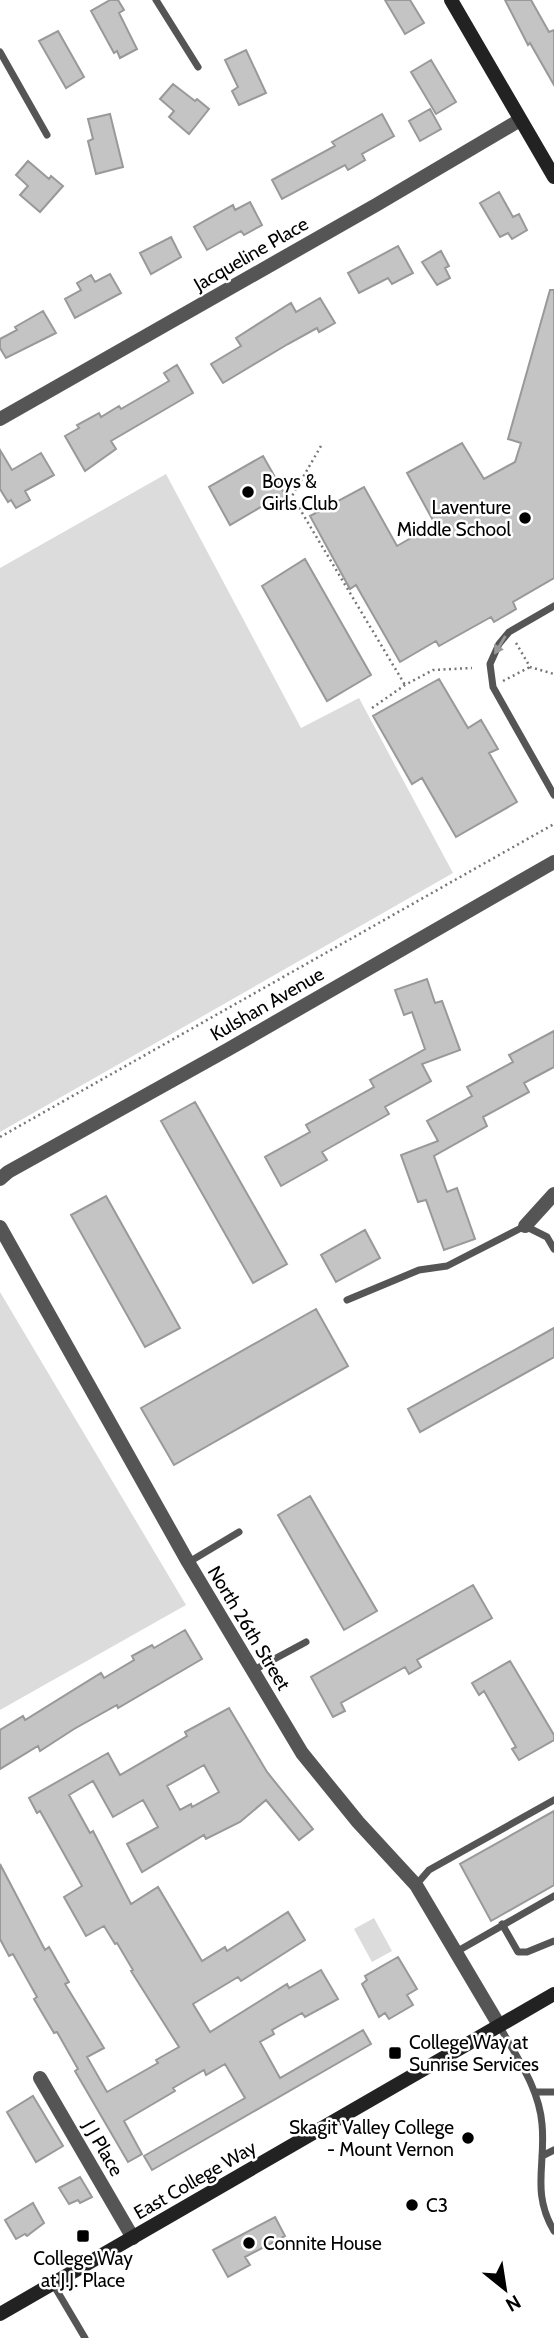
<svg xmlns="http://www.w3.org/2000/svg" width="554" height="2338" viewBox="0 0 554 2338" font-family="Cabin,sans-serif">
<style>
.green{fill:#dcdcdc}
.building{fill:#c4c4c4;stroke:#999;stroke-width:2;fill-rule:evenodd}
.lines{fill:none;stroke-linecap:round;stroke-linejoin:round}
.path{stroke:#777;stroke-width:2.5;stroke-dasharray:2 3.5;stroke-linecap:butt}
.lane{stroke:#555;stroke-width:7}
.street{stroke:#555;stroke-width:14}
.secondary{stroke:#222;stroke-width:14}
.oneway{fill:#999}
.poi-dot{fill:#000;stroke:#fff;stroke-width:2.5}
.labels{text-anchor:middle;dominant-baseline:central;stroke-width:5;stroke-linejoin:round;paint-order:stroke}
.street-label{font-size:19px;fill:#000;stroke:#fff}
.poi-label{font-size:19px;fill:#000;stroke:#fff;text-anchor:start}
</style>
<rect width="100%" height="100%" fill="#fff"/>
<path class="green" d="M166 474 301 728 359 698 453 873 0 1132V568Z
M0 1292 186 1605 0 1710Z
M374 1918 392 1951 372 1962 354 1929Z"/>
<path class="building" d="M110 0H118L124 10 119 13 137 49 120 58 117 51 114 53 91 11Z
M385 0H410L424 23 405 34Z
M505 0H531L549 32 554 30V85L530 43 528 45Z
M58 31 84 77 66 88 39 41Z
M246 50 266 93 239 105 232 91 238 87 225 60Z
M431 60 456 102 436 114 411 72Z
M173 84 195 101 197 99 209 109 189 134 169 117 174 111 160 99Z
M430 109 441 129 420 141 409 121Z
M110 114 123 167 96 174 88 141 93 139 88 119Z
M382 114 394 136 362 154 365 160 348 170 345 165 282 199 272 180 335 146 332 142Z
M28 161 49 179 51 176 63 186 40 212 20 195 28 186 16 175Z
M499 192 513 217 519 214 527 230 512 239 508 233 500 237 480 203Z
M250 202 262 225 244 235 241 231 207 250 194 227 233 205 235 210Z
M171 237 181 257 151 274 140 253Z
M398 246 413 273 392 284 388 278 359 293 348 273Z
M441 251 449 266 445 268 450 278 437 285 422 262Z
M110 274 121 293 75 318 65 299 81 290 77 283 91 275 95 282Z
M550 290H554V578L513 602 516 609 494 622 491 617 439 646 436 641 400 662 356 585 350 589 310 516 364 487 397 546 435 524 407 473 462 443 484 479 515 462 521 443 508 439Z
M320 298 335 323 319 332 317 328 288 344 223 383 211 364 241 346 236 338 291 303 296 312Z
M43 311 56 333 6 358 0 348V339L17 330 15 327Z
M177 365 193 393 111 441 116 449 85 471 65 436 79 428 77 425 99 413 101 417 119 406 121 409 169 381 164 373Z
M0 450 12 470 41 453 54 475 25 491 30 500 16 508 11 500 8 502 0 489Z
M263 456 287 498 269 508 266 504 230 525 209 487Z
M305 559 371 675 327 701 262 586Z
M439 679 468 728 481 720 498 749 489 753 517 802 456 837 422 778 412 784 373 716Z
M427 979 435 1003 442 1001 460 1050 422 1064 431 1081 385 1107 389 1114 322 1152 327 1160 281 1186 265 1157 310 1132 306 1125 374 1087 370 1080 425 1049 412 1012 404 1015 395 990Z
M554 1031V1067L524 1083 529 1092 483 1117 487 1126 434 1156 447 1192 457 1188 475 1239 444 1250 426 1200 418 1202 401 1155 438 1141 427 1121 472 1096 467 1087 513 1062 509 1055Z
M195 1102 287 1264 253 1283 161 1121Z
M106 1196 180 1328 145 1347 71 1215Z
M365 1230 380 1258 336 1282 321 1255Z
M316 1309 348 1366 174 1465 141 1408Z
M554 1328V1357L420 1432 408 1409Z
M310 1496 377 1611 344 1630 278 1515Z
M473 1585 492 1618 417 1660 421 1667 409 1674 405 1667 341 1703 345 1711 333 1717 311 1677Z
M185 1630 202 1659 118 1708 117 1705 74 1729 40 1751 38 1746 0 1769V1730L23 1716 25 1720 101 1673 104 1678 134 1660 132 1656 152 1645 154 1648Z
M510 1661 554 1735V1740L519 1760 512 1749 516 1747 484 1691 479 1695 472 1683Z
M229 1708 267 1772 313 1829 299 1840 266 1800 240 1822 206 1839 204 1835 142 1872 127 1844 158 1827 143 1800 113 1817 93 1781 69 1795 90 1833 93 1831 131 1904 158 1887 202 1961 225 1947 227 1951 288 1912 305 1940 241 1981 238 1977 193 2004 210 2032 287 1984 289 1988 321 1970 338 1999 305 2017 302 2013 272 2030 274 2034 260 2042 280 2078 363 2030 371 2044 152 2170 144 2156 245 2098 225 2064 206 2075 204 2070 173 2088 175 2091 124 2121 142 2154 128 2162 75 2071 78 2069 57 2032 54 2033 34 1999 37 1997 13 1954 9 1956 0 1939V1864L45 1950 49 1947 69 1982 65 1984 104 2048 87 2057 107 2092 158 2063 156 2060 179 2047 131 1971 133 1970 117 1943 115 1944 104 1926 86 1936 64 1897 82 1886 40 1811 37 1813 29 1798 108 1753 120 1775 187 1736 185 1732ZM204 1765 219 1792 192 1807 191 1804 180 1810 167 1786Z
M554 1811V1885L491 1921 460 1864Z
M398 1957 417 1989 407 1995 413 2005 389 2019 385 2013 379 2017 362 1984 367 1980 365 1976Z
M33 2096 63 2146 36 2162 7 2112Z
M80 2177 92 2197 80 2203 78 2200 69 2204 59 2188Z
M33 2203 44 2223 27 2236 25 2234 16 2239 5 2220Z
M275 2217 285 2236 245 2257 250 2265 228 2277 213 2250Z"/>
<g class="lines">
<path class="path" d="M321 446 292 496 405 685
M516 643 530 667 554 674
M503 681 530 667
M372 708 405 685 433 670 472 668
M0 1137 554 824"/>
<path class="lane" d="M156 0 198 67
M0 52 47 135
M554 606 509 632 499 644 490 664 493 687 554 795
M347 1300 419 1270 447 1266 525 1226 547 1237 554 1249
M189 1562 239 1532
M252 1671 306 1642
M416 1885 429 1870 554 1800
M502 1924 518 1952H527L554 1941
M456 1952 554 1896
M499 2025C516 2057 539 2087 542 2124 546 2165 531 2192 554 2231
M536 2092H554
M542 2156 554 2150
M53 2284 85 2338"/>
<path class="street" d="M0 419 376 205 520 120
M0 1179 8 1172 227 1050 554 862
M525 1226 554 1194
M0 1227 188 1562 302 1753 358 1822 416 1885 499 2025
M40 2078 133 2238"/>
<path class="secondary" d="M451 0 554 177
M0 2314 554 1994"/>
</g>
<defs><path id="oneway-solid" d="M-6-.8H1V-3.2L6.5 0L1 3.2V.8H-6Z" transform="scale(1.75)"/></defs>
<use class="oneway" href="#oneway-solid" transform="translate(500 645) rotate(121)"/>
<g class="poi-dot">
<circle cx="248" cy="492" r="7"/>
<circle cx="525" cy="518" r="7"/>
<rect x="388" y="2046" width="14" height="14" rx="3.5"/>
<circle cx="468" cy="2138" r="7"/>
<circle cx="412" cy="2205" r="7"/>
<rect x="76" y="2229" width="14" height="14" rx="3.5"/>
<circle cx="249" cy="2243" r="7"/>
</g>
<g class="labels">
<g class="street-label">
<text transform="translate(251 254) rotate(-30)">Jacqueline Place</text>
<text transform="translate(267 1004) rotate(-30)">Kulshan Avenue</text>
<text transform="translate(249 1628) rotate(59)">North 26th Street</text>
<text transform="translate(103 2148) rotate(60)">J J Place</text>
<text transform="translate(195 2180) rotate(-30)">East College Way</text>
</g>
<g class="poi-label">
<text x="262" y="481">Boys &amp;<tspan x="262" dy="22">Girls Club</tspan></text>
<text x="511" y="507" text-anchor="end">Laventure<tspan x="511" dy="22">Middle School</tspan></text>
<text x="409" y="2042">College Way at<tspan x="409" dy="22">Sunrise Services</tspan></text>
<text x="454" y="2127" text-anchor="end">Skagit Valley College<tspan x="454" dy="22">- Mount Vernon</tspan></text>
<text x="426" y="2205">C3</text>
<text x="263" y="2243">Connite House</text>
<text x="83" y="2258" text-anchor="middle">College Way<tspan x="83" dy="22">at J.J. Place</tspan></text>
</g>
</g>
<g transform="translate(505 2289) rotate(150)" stroke="#ffffff" stroke-width="5" paint-order="stroke">
<path d="M0-5L12 26L0 18L-12 26Z" fill="#000000"/>
<text y="-10" font-size="19" font-weight="bold" text-anchor="middle" fill="#000000">N</text>
</g>
</svg>
